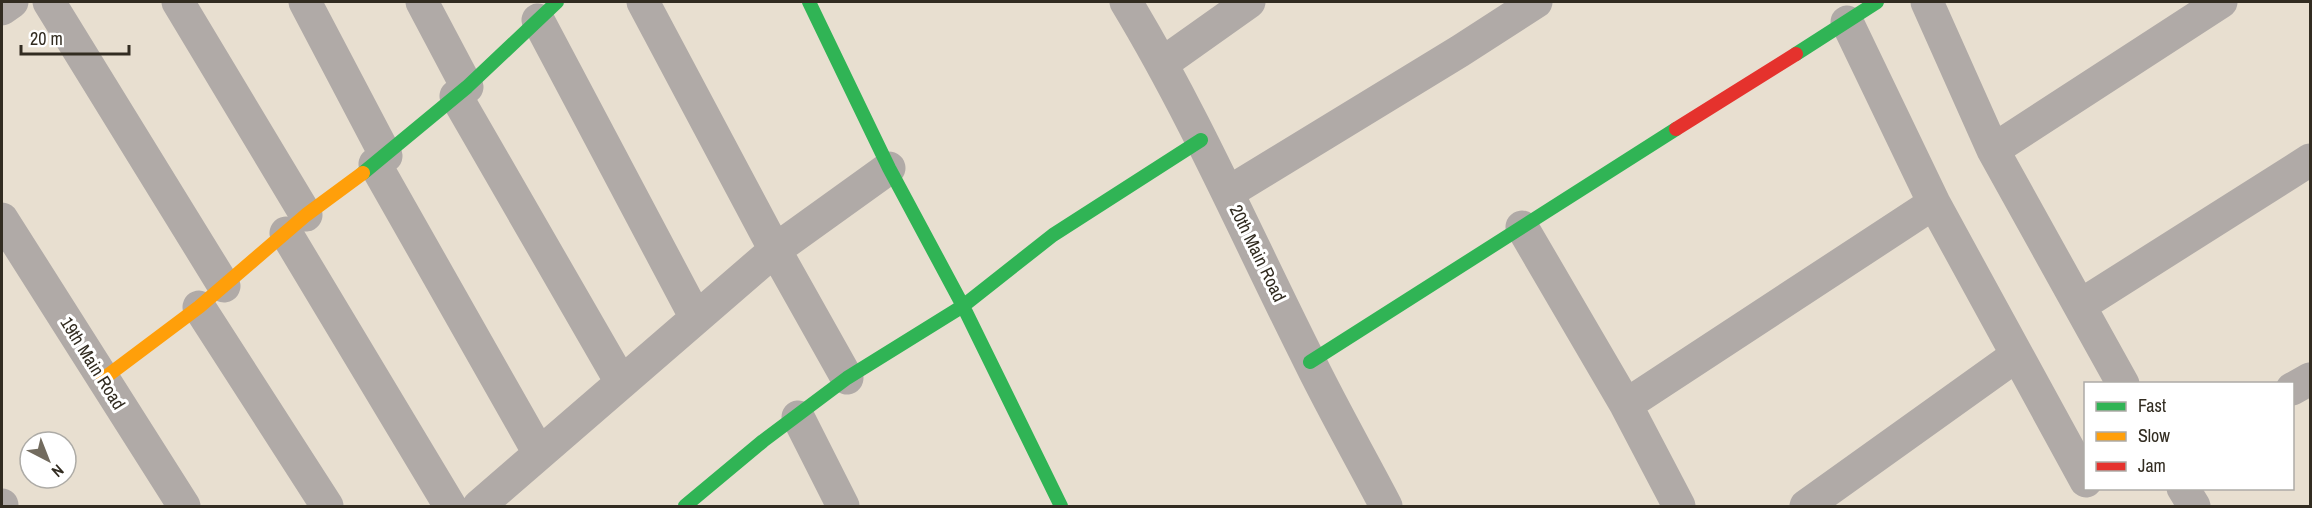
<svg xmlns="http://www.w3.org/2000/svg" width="2312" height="508" viewBox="0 0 2312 508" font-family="'Archivo Narrow',sans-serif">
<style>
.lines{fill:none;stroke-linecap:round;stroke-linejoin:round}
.street{stroke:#b0aaa7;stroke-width:33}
.fast{stroke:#30b455;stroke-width:14}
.slow{stroke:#ff9f0a;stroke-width:14}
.jam{stroke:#e5322d;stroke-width:14}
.labels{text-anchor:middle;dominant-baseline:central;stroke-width:6;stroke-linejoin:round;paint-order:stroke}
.street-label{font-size:18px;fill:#322c21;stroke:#fff}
</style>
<rect width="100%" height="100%" fill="#e8dfd0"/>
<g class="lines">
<path class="street" d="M49 2 224 286
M178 2 306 215
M305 2 386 156
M422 2 467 87
M643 2 775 250 847 378
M1126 2C1196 118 1249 241 1310 362 1334 411 1361 458 1386 506
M1927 2 1993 150 2123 384
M2 9 12 2
M538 20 696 318
M1847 22 1934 203 2086 481
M1163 63 1249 2
M456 96 621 382
M1993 150 2221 2
M375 164 539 453
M1229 192 1460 51 1536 2
M2 219 184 506
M1522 227 1626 405 1679 506
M286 233 450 506
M2081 305 2310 160
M199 307 327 506
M2292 389 2310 379
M1626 405 1934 203
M798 417 843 506
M2183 488 2194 506
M2 505V506
M479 506 775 250 889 168
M1806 506 2017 355"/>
<path class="fast" d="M809 2 889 168 963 306 1061 506
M1796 54 1877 2
M363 173 467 87 557 2
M1310 362 1676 129
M685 506 763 441 847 378 963 306 1053 235 1201 140"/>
<path class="slow" d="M103 379 199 307 306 215 363 173"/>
<path class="jam" d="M1676 129 1796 54"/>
</g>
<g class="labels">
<g class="street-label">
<text transform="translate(1258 253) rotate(64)">20th Main Road</text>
<text transform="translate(93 363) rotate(58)">19th Main Road</text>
</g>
</g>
<rect width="2312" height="508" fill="none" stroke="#322c21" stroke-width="6"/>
<rect x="2084" y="382" width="210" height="108" fill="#ffffff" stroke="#adaba6" stroke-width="1.5"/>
<rect x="2096" y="402" width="30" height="9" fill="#30b455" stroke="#adaba6" stroke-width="1.5"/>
<text x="2138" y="412" font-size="18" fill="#322c21">Fast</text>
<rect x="2096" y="432" width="30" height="9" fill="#ff9f0a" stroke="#adaba6" stroke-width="1.5"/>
<text x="2138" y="442" font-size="18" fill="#322c21">Slow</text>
<rect x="2096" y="462" width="30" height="9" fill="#e5322d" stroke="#adaba6" stroke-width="1.5"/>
<text x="2138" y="472" font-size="18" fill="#322c21">Jam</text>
<g transform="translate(48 460) rotate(138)"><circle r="28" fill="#ffffff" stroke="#adaba6" stroke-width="1.5"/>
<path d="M0-4.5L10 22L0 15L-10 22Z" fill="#726b5e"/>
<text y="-9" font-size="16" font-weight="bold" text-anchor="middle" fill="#322c21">N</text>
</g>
<path d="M21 45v9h108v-9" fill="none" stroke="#322c21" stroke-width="3"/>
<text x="30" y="45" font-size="18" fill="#322c21" stroke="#ffffff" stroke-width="4.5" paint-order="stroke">20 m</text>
</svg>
